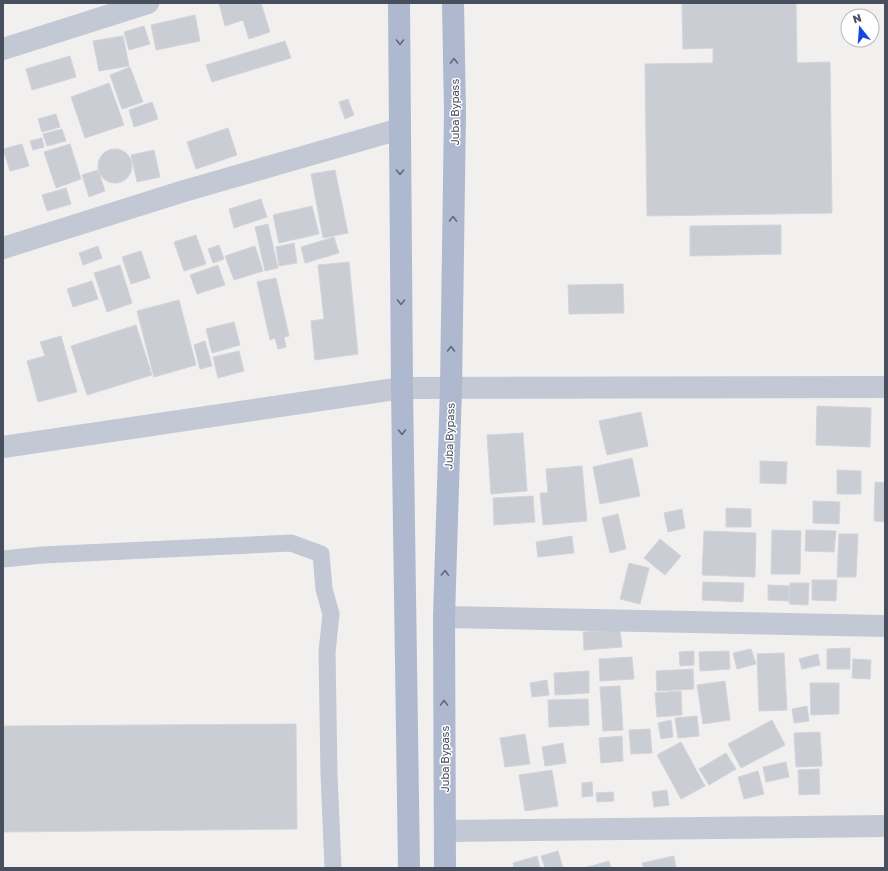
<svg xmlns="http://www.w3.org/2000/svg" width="888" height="871" viewBox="0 0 888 871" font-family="'Golos Text',sans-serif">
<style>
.building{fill:#cbcdd5;stroke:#d3d3db}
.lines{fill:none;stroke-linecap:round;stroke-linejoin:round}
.service{stroke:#c2c8d4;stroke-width:17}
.minor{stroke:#c2c8d4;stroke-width:22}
.primary{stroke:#aeb8ce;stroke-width:22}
.oneway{stroke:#616879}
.labels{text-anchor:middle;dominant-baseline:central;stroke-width:3;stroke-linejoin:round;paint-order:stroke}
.street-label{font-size:11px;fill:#474e5d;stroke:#fff}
</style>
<rect width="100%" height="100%" fill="#f2efef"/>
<path class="building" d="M219 3H261L270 32 249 39 243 20 225 26Z
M682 3H796L797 63 830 62 832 213 647 216 645 64 713 63V48L683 49Z
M195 15 200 41 156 50 151 25Z
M144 26 150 44 129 50 124 32Z
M123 36 129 66 99 71 93 41Z
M285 41 291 58 212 82 206 65Z
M70 56 76 77 32 90 26 69Z
M130 67 143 102 122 109 110 75Z
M109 83 124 125 85 138 71 97Z
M348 99 354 115 345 119 339 102Z
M152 102 158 119 134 127 129 110Z
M56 114 60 127 42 132 38 119Z
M228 128 237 155 196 169 187 142Z
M62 129 66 141 47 146 43 134Z
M42 138 44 147 33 150 30 141Z
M22 144 29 166 10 171 3 149Z
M70 144 81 179 56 188 44 152Z
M98 166a17 17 0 1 1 34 0a17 17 0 1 1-34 0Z
M154 150 160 177 137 182 131 155Z
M98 170 105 191 89 197 82 175Z
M335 170 348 233 323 238 311 174Z
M66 188 71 204 47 211 42 195Z
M261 199 267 217 234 228 229 209Z
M312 206 319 234 279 243 273 215Z
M268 224 278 268 265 271 255 227Z
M781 225V254L690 256V226Z
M196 235 206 264 184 271 174 242Z
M334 237 339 253 305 263 301 247Z
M294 243 297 263 279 266 276 247Z
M219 245 224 259 213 263 208 249Z
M98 246 102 258 83 265 79 253Z
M255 246 263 271 234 280 225 256Z
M141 251 150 278 131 284 122 257Z
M349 262 358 354 315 360 311 321 324 319 318 265Z
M120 265 132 303 107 312 94 273Z
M218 265 225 285 197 294 190 275Z
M276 278 289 336 284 337 286 347 278 349 275 338 270 340 257 282Z
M92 281 98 299 73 307 67 289Z
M623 284 624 313 569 314 568 285Z
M179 300 196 365 154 377 137 311Z
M234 322 240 345 212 353 206 329Z
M136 325 152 375 87 395 71 346Z
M61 336 77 392 38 402 27 361 45 356 40 342Z
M205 341 212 366 200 369 194 345Z
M239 351 244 371 218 378 213 357Z
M817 406 871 408 870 447 816 445Z
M641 412 648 446 607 455 599 421Z
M523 433 527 491 491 494 487 435Z
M632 458 640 496 600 504 593 467Z
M760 461 787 462 786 484 760 483Z
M582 466 587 521 543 525 540 493H548L546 469Z
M837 470 861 471V494H837Z
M875 482 885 483V522L874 521Z
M533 496 535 522 494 525 493 498Z
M813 501 840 502 839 524 813 523Z
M726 508 751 509V527H726Z
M682 509 685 528 668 532 664 513Z
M618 514 626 549 610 553 602 518Z
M772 530 801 531 800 574H771Z
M806 530 836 531 834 552 805 551Z
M704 531 756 533 755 577 702 575Z
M839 534H858L856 577H837Z
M572 536 574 553 538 557 536 542Z
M660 539 681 556 665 575 644 558Z
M629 563 649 568 640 604 620 599Z
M812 580H837L836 601 812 600Z
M703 582 744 583 743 602 702 600Z
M790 583H809L808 605 789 604Z
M768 585 790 586 789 601 768 600Z
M620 630 622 647 584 650 583 632Z
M850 648V669H827V649Z
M751 649 756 664 737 669 733 653Z
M694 651V665L680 666 679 652Z
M729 651 730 669 700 671 699 652Z
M784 653 787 710 759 711 757 654Z
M818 654 820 665 802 669 799 659Z
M632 657 634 679 600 681 599 659Z
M853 659 871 660 870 679 852 678Z
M693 669 694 689 657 691 656 671Z
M589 671V693L555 695 554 673Z
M547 680 549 695 532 697 530 683Z
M725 681 730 720 703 724 697 685Z
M810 683H839V714L811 715Z
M620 686 623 730 603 731 600 687Z
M681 691 682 715 657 717 655 693Z
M588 699 589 725 549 727 548 700Z
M807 706 809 721 794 723 792 709Z
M697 716 699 736 678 738 675 718Z
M671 720 673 737 661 739 658 723Z
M772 720 785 745 741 768 728 744Z
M296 724 297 829 3 832V726Z
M650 729 652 753 631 754 629 730Z
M820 732 822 766 796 767 794 733Z
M525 734 530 764 505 767 500 738Z
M622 736 623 761 601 763 599 738Z
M681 742 705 786 681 799 657 755Z
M563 743 566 763 545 766 542 747Z
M726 753 736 769 709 785 699 769Z
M786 762 789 777 766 782 763 767Z
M819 769 820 794 799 795 798 770Z
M552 770 558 806 525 811 519 775Z
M758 771 764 794 744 799 738 777Z
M592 782 593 796 582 797V783Z
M667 790 669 805 654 807 652 792Z
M613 792 614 801 597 802 596 793Z
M558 851 563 868H545L541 856Z
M537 856 540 868H514L513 863Z
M674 856 676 868H644L642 863Z
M609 861 611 868H584Z"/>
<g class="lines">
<path class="service" d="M3 559 42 555 291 543 321 554 324 589 331 614 327 652 329 774 333 868"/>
<path class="minor" d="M3 49 148 3
M3 248 184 191 400 129
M3 447 402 388 885 387
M444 617 885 626
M445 831 885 826"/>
<path class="primary" d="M399 3 402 388 409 868
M445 868 444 617 451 388 455 112 453 3"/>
</g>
<defs><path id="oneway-chevron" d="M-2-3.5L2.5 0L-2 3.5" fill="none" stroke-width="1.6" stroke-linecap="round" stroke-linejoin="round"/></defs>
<g class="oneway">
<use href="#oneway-chevron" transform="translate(400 42) rotate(90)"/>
<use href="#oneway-chevron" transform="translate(454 61) rotate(-91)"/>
<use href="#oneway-chevron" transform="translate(400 172) rotate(90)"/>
<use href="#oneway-chevron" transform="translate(453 219) rotate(-89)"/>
<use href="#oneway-chevron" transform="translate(401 302) rotate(90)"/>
<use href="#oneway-chevron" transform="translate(451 349) rotate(-89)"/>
<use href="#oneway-chevron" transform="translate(402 432) rotate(89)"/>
<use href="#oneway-chevron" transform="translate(445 573) rotate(-88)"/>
<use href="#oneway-chevron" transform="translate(444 703) rotate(-90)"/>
</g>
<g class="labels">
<g class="street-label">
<text transform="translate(454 112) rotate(-90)">Juba Bypass</text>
<text transform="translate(449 436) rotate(-88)">Juba Bypass</text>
<text transform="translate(444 759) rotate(-90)">Juba Bypass</text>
</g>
</g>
<rect width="888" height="871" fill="none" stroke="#474e5d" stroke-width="8"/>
<g transform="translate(860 28) rotate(343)"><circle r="19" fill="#ffffff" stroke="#b5b8be"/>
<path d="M0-3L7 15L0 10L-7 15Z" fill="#1646e4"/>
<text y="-6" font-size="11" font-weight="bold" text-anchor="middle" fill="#474e5d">N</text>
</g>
</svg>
